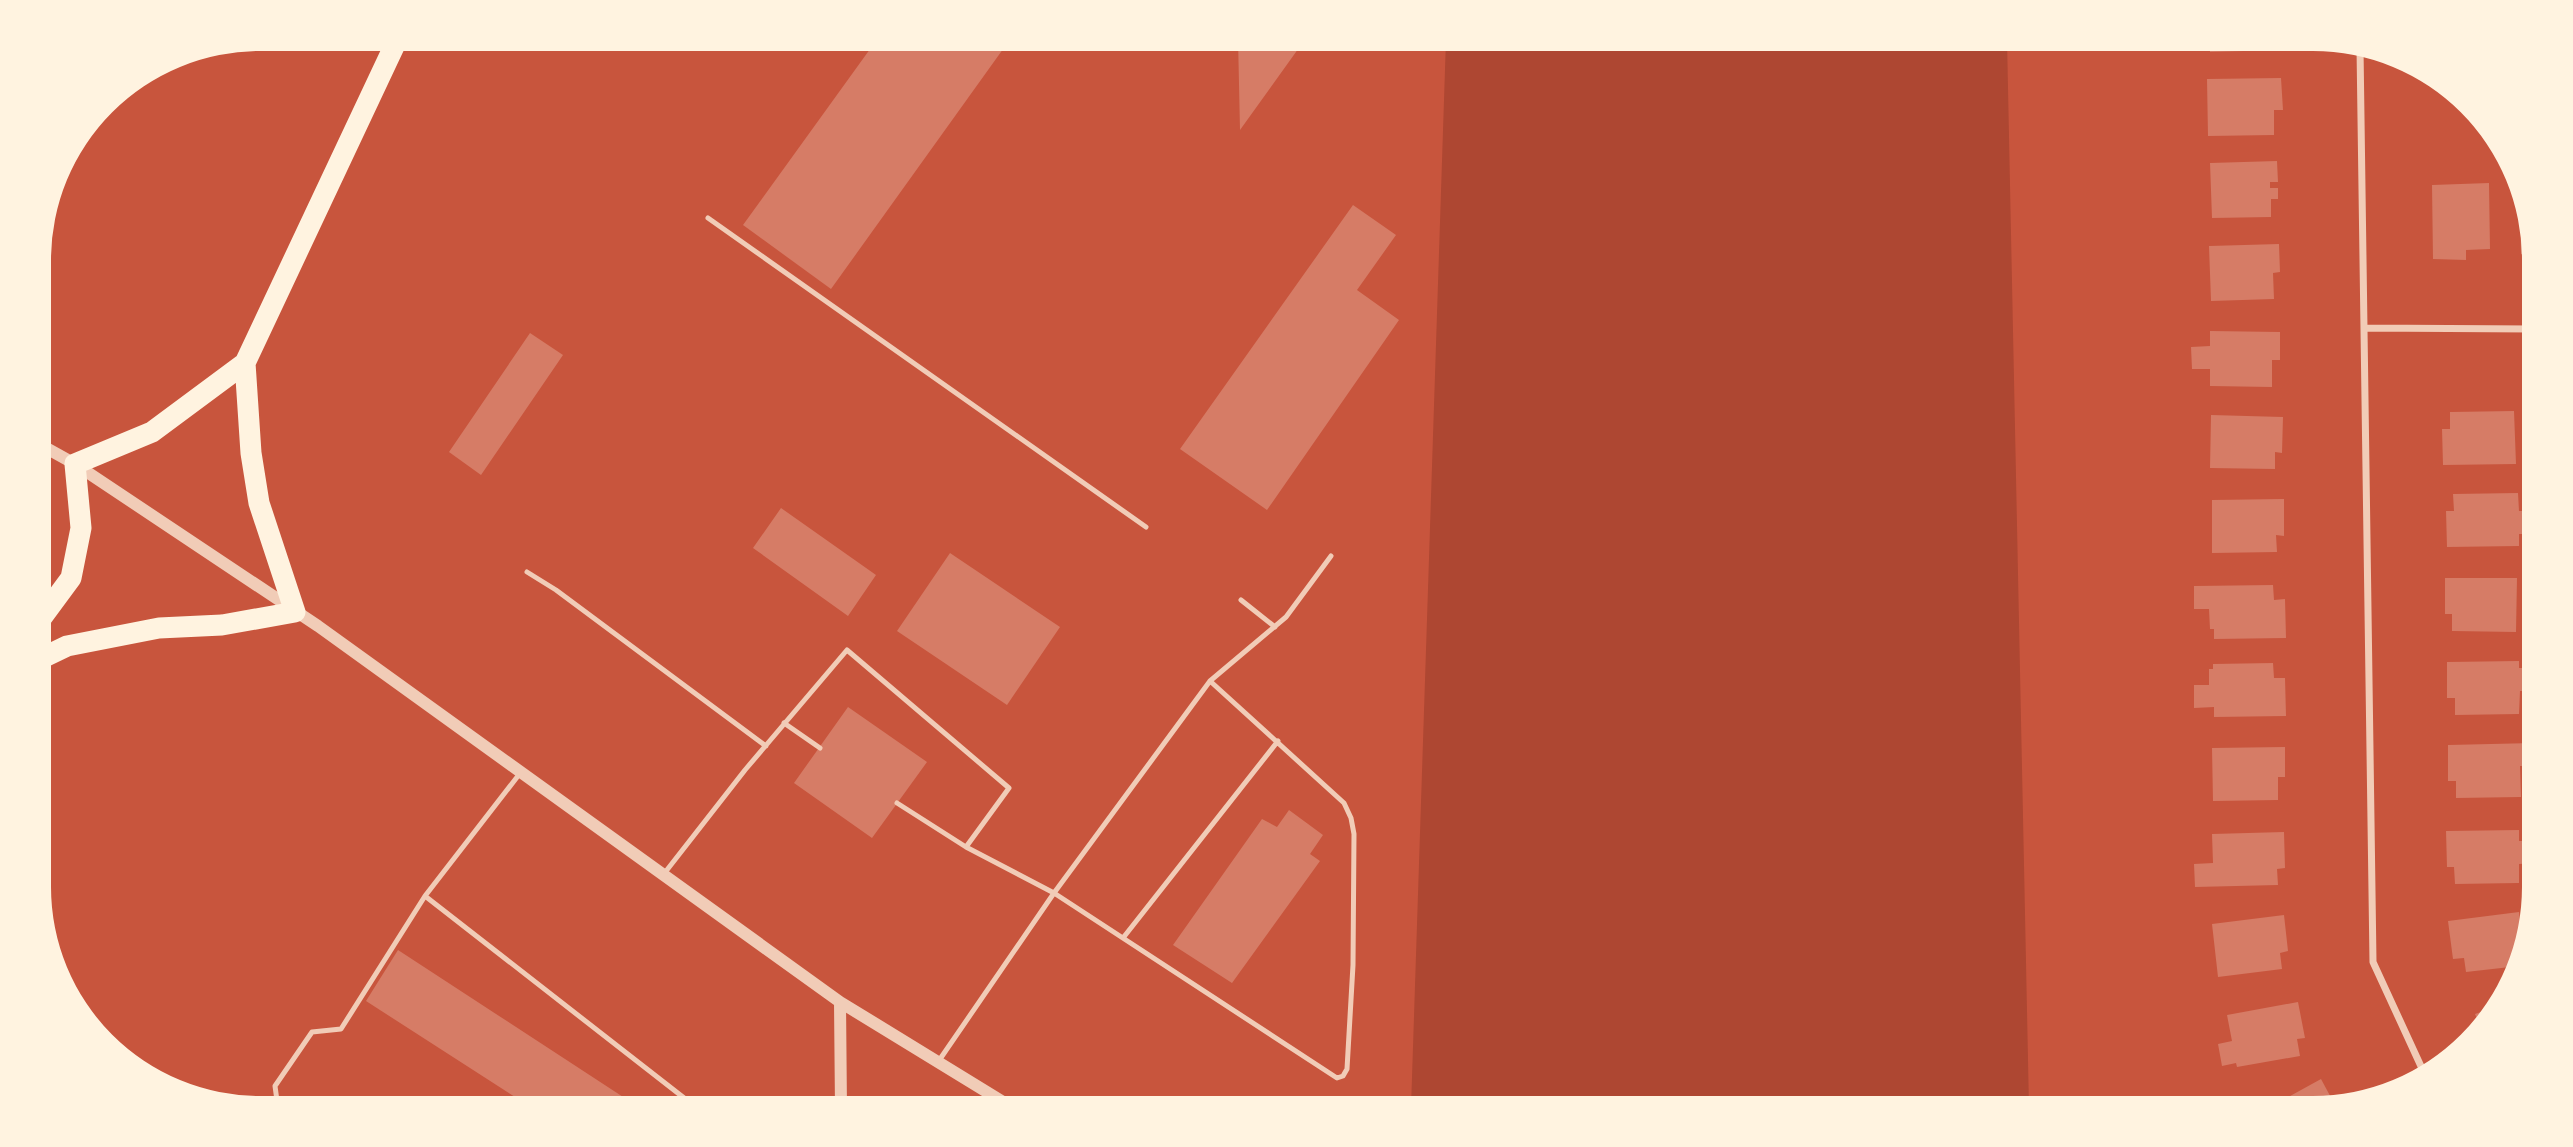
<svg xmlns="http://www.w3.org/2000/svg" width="2573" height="1147" viewBox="0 0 2573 1147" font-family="'Work Sans',sans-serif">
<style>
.green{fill:#ae4732}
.building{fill:#d67c66}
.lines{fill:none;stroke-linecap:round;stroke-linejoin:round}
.service{stroke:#f1ccb7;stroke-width:5}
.minor{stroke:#f1ccb7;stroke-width:7}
.tertiary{stroke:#f1ccb7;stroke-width:12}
.motorway{stroke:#fff3e0;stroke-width:21}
</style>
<rect width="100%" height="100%" fill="#c8553d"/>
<path class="green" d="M1446 39H2007L2029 1108H1411Z"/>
<path class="building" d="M878 38H1011L831 289 743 225Z
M1238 38H1306L1240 130Z
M2210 38H2276L2277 50 2210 52Z
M2281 78 2283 110H2274V135L2208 136 2207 79Z
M2277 161 2278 182H2270V188H2278V199H2271V217L2212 218 2210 163Z
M2489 183 2490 249 2466 250V260L2433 259 2432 185Z
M2520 201 2533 231V254H2521Z
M1353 205 1396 235 1357 290 1399 320 1267 510 1180 449Z
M2279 244 2280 272 2273 273 2274 299 2211 301 2209 246Z
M2210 331 2280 332V360H2272V387L2210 386V369H2192L2191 347 2210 346Z
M530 333 563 355 481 475 449 452Z
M2514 411 2516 464 2443 465 2442 429H2450V412Z
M2211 415 2283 417 2282 453 2275 452V469L2210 468Z
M2518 493 2519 511H2533L2534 534H2519V546L2447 547 2446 511H2454L2453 494Z
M2284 499V536L2276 535 2277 552 2212 553V500Z
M781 508 876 575 848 616 753 548Z
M950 553 1060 627 1007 705 897 631Z
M2445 578H2517L2516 632 2452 631V614H2445Z
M2273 585 2274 600 2285 599 2286 638 2214 639V629H2210L2209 609H2194V586Z
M2519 661V668H2534V691H2520L2519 714 2455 715V698H2447V662Z
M2273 663 2274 678H2285L2286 716 2214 717V707L2194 708V685H2209V669H2213V664Z
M848 707 927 762 872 838 794 783Z
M2534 743V766H2520L2521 797 2456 798V781H2448V745Z
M2285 747V777H2278V800L2213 801 2212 748Z
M1289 810 1323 835 1310 854 1320 861 1232 983 1173 945 1262 819 1277 827Z
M2519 830V841H2534V863L2519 864V883L2455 884 2454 867H2447L2446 831Z
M2284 832 2285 868 2277 869 2278 885 2195 887 2194 864 2213 863 2212 834Z
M2519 912 2521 927 2527 926 2519 966 2466 972 2464 958 2453 959 2448 921Z
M2284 915 2288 951 2280 953 2282 969 2218 977 2212 924Z
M398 950 640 1108H532L366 1001Z
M2298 1002 2305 1038 2297 1039 2300 1056 2237 1067 2236 1063 2222 1066 2218 1044 2232 1041 2227 1015Z
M2498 1006 2489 1022 2481 1029 2475 1014Z
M2321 1079 2335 1105 2327 1108H2268Z"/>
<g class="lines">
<path class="service" d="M708 218 1146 527
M527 572 556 590 766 746
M1241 600 1275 627
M784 723 820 748
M897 803 966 847
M663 875 745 770 847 650 1009 788 966 847 1054 893 1337 1078 1343 1076 1347 1069 1353 965 1354 834 1351 818 1344 803 1210 681
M425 896 697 1108
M1123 938 1278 741
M938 1062 1054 893 1210 681 1286 617 1331 556
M278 1108 275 1086 312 1032 341 1029 425 896 521 772"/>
<path class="minor" d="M2360 48 2373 962 2425 1075
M2364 328 2533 329"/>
<path class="tertiary" d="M39 444 75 464 318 626 840 1002 1013 1108
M840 1002 841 1108"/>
<path class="motorway" d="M40 620 71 578 81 528 75 464 152 432 245 363 398 38
M40 659 67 646 159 628 222 625 295 612 259 503 251 453 245 363"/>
</g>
<path d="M0 0H2573V1147H0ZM260 51H2313A209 209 0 0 1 2522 260V887A209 209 0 0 1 2313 1096H260A209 209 0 0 1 51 887V260A209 209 0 0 1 260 51Z" fill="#fff3e0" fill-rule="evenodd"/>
</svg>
